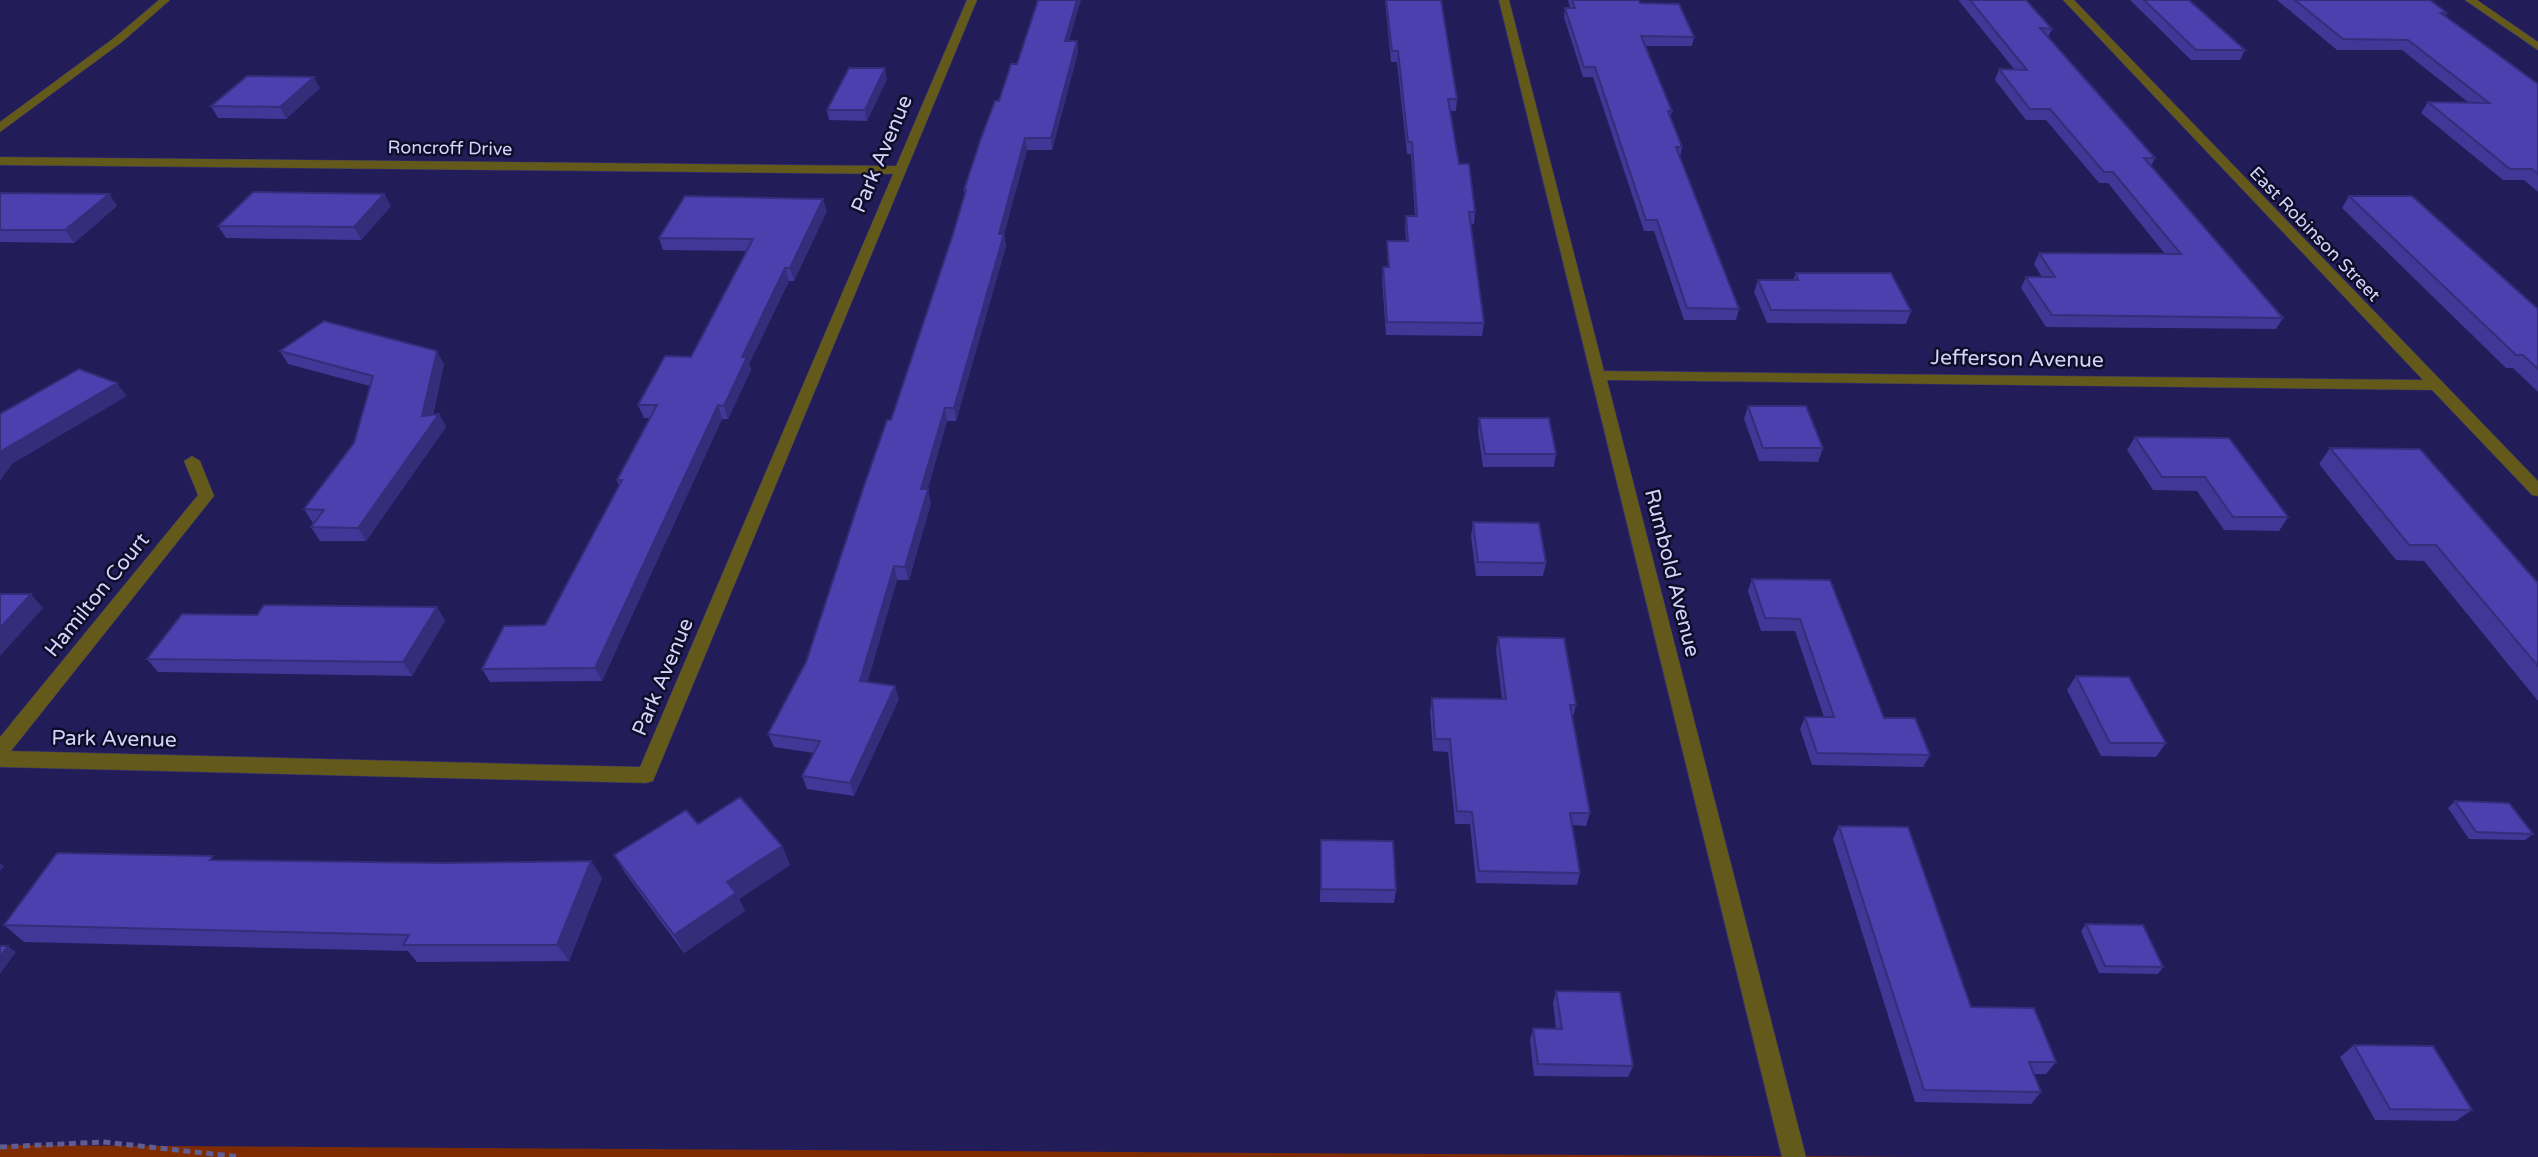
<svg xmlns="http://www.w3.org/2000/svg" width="2538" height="1157" viewBox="0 0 2538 1157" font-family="'Varela Round',sans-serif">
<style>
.green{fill:#7f2b00}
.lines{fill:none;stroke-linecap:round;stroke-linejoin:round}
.minor-casing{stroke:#3a3670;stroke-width:1}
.path{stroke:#605d92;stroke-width:5;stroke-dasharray:7 4.5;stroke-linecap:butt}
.minor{fill:#62591b;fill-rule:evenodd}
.wall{fill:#403796}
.shaded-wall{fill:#342d7a}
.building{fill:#4b40ae;stroke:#342d7a;stroke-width:2}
.labels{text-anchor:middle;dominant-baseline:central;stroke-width:5;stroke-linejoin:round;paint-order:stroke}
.far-street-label{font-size:18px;fill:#d1d4fb;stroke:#0e0c27}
.street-label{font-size:21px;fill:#d1d4fb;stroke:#0e0c27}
</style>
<rect width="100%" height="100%" fill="#221c59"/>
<path class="green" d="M0 1145 1920 1157H0Z"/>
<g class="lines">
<g class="minor-casing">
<path id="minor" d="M159 0H170L122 42 0 132V122L114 38Z
M967 0H977L653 781 646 783 0 767V737L198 495 184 461 192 456 200 461 214 496 11 751 640 767 893 174 0 165V157L896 166Z
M1499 0H1509L1604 371 2423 380 2063 0H2074L2538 481V496L2532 495 2432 390 1607 380 1806 1157H1782Z
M2465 0H2477L2538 42V50Z"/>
</g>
<path class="path" d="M0 1147 103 1142 240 1157"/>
<use href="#minor" class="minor"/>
</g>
<path class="wall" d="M1385 0H1441L1457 99 1456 111H1450L1459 164 1475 212 1474 224H1470L1484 323 1482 336 1386 335 1382 279 1383 267H1388L1387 253V241H1406L1405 228 1406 216H1415L1411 154H1407L1397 62H1391Z
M1568 0H1639L1640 3 1694 37 1692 46H1645L1672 111 1670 117 1682 147 1680 157 1739 309 1736 320H1684L1654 231H1644L1593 77H1583L1564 17 1565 8H1570Z
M1959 0H2026L2052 29 2048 37 2155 158 2151 166 2283 318 2276 329 2046 327 2021 288 2026 277H2042L2034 264 2039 253 2165 254 2108 183H2099L2046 120H2026L1995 80 1999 69H2014L1959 1Z
M2130 0H2189L2245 50 2240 60H2191Z
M2277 0H2430L2447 13 2445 16 2538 84V192L2524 180H2503L2421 113 2428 102 2469 103 2402 50H2337Z
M1070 41H1077L1078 52 1052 150H1027L1004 234 1006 246 956 421H947L924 502 931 503 909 580H897L867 682 899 699 854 796 807 789 802 776 814 753 774 747 768 734 806 662 891 420 953 234 964 195V190L999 101 1017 64Z
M887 79 867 121 829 120 827 110Z
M320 88 286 119 218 118 211 106Z
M0 193 109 194 117 206 74 243 0 242Z
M384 194 391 206 361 240 226 238 218 226Z
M2349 196 2538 309V392L2513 368H2506L2342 208Z
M827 211 794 281H789L749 364 751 370 728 419H722L602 681 490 682 482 669 545 625 619 486 617 480 650 418H644L638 405 691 357 746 251 663 250 659 238Z
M1796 273 1911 311 1906 324 1767 323 1754 292 1758 280H1793Z
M280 351 444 364 433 415 439 414 446 427 366 541H320L311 527 313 523 304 509 354 443 370 386 288 364Z
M1748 406 1823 448 1818 462 1759 461 1744 419Z
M1479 418 1556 454 1554 467H1483L1478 431Z
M2135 437 2288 517 2279 531 2224 530 2197 491 2153 490 2127 450Z
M2330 448 2538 583V701L2424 561 2396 560 2319 464Z
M1473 522 1546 563 1543 576H1476L1471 536Z
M1752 579 1830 580 1884 718 1930 755 1923 767 1812 765 1800 729 1805 717H1824L1795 631H1761L1748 591Z
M437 607 445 621 412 676 158 672 147 659 257 615Z
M1498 637 1576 705 1573 717 1590 813 1586 826 1572 825 1580 873 1577 885 1476 883 1470 824H1455L1448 752 1433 751 1430 711 1432 698 1502 699 1496 650Z
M2076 676 2166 743 2156 757 2101 756 2067 690Z
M2455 801 2533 834 2525 840 2469 839 2448 808Z
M698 824 782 846 790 865 739 899 745 911 684 953 625 873 614 855Z
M1839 826 1971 1007 2056 1062 2046 1074H2034L2041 1092 2031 1104 1915 1102 1833 839Z
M1321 840 1396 890 1394 903 1320 902Z
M217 860 444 863 591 861 602 878 569 961 417 962 408 951 24 942 4 925Z
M2086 924 2163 967 2158 974 2099 973 2081 931Z
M1556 991 1633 1066 1628 1077 1534 1076 1530 1040 1533 1028 1556 1029 1553 1003Z
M2354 1045 2472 1110 2456 1121 2375 1120 2340 1057Z"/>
<path class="shaded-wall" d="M1077 0H1081L1066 52 1065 41Z
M1077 41 1078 52 1052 150 1051 138Z
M885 68 887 79 867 121 865 110Z
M314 77 320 88 286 119 280 107Z
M1025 138 1027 150 1004 234 1006 246 956 421 954 408 999 234Z
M109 194 117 206 74 243 65 230Z
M384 194 391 206 361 240 354 227Z
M823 199 827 211 794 281 790 268Z
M785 268 789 281 749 364 751 370 728 419 724 406 742 357Z
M437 351 444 364 430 425 439 414 446 427 366 541 358 528 422 416Z
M117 383 127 396 12 464 0 481V451Z
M718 405 722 419 602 681 595 668Z
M945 408 947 421 924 503 921 489Z
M928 489 931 503 909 580 905 567Z
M894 566 897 580 864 695 860 681Z
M31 594 43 608 0 656V628Z
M437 607 445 621 412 676 403 662Z
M895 686 899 699 854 796 850 783Z
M782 846 790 865 739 899 745 911 684 953 674 935 727 882Z
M591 861 602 878 569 961 557 945Z
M0 863 4 866 0 871Z
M8 946 16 952 0 974V957Z"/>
<path class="building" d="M1038 0H1077L1065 41H1077L1051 138H1025L999 234H1004L954 408H945L921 489H928L905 567 894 566 860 681 895 686 850 783 802 776 820 741 768 734 806 662 863 489 887 420H891L953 234 966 190H964L980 141 995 101H999L1011 64H1017Z
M1386 0H1441L1457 99H1448L1459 164H1469L1475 212H1469L1484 323 1387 322 1383 267H1389L1387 241H1408L1406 216H1417L1412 142H1408L1398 51H1392Z
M1572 0H1639L1640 3 1679 4 1694 37 1641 36 1672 111H1668L1682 147H1676L1739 309 1687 308 1657 220H1646L1595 67H1584L1565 8H1575Z
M1970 0H2026L2052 29 2040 28 2155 158H2144L2283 318 2052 315 2026 277H2055L2039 253 2181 254 2113 172H2104L2050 109H2030L1999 69 2027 70Z
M2144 0H2189L2245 50H2196Z
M2295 0H2430L2447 13H2441L2538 84V174L2532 169H2510L2428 102 2489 103 2408 40 2343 39Z
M849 68H885L865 110H827Z
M247 76 314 77 280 107 211 106Z
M253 192 384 194 354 227 218 226Z
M0 193 109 194 65 230H0Z
M685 196 823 199 790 268H785L742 357H747L724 406 718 405 595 668 482 669 504 626 545 625 622 480H617L657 405H638L665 356 691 357 753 239 659 238Z
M2349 196H2412L2538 309V369L2523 355H2516Z
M1796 273H1891L1911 311 1771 310 1758 280H1798Z
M324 321 437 351 422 416 439 414 358 528 311 527 324 510 304 509 354 443 373 376 280 351Z
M79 369 117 383 0 452V414Z
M1748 406H1806L1823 448H1763Z
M1479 418H1549L1556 454H1485Z
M2135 437 2229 438 2288 517H2233L2205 477H2162Z
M2330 448 2420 449 2538 583V666L2436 545H2409Z
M1473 522 1539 523 1546 563 1478 562Z
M1752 579 1830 580 1884 718H1915L1930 755 1817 753 1805 717H1834L1800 619 1765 618Z
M0 594H31L0 628Z
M264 605 437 607 403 662 147 659 182 614 257 615Z
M1498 637 1564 638 1576 705H1570L1590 813H1570L1580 873 1479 871 1472 812 1457 811 1450 739H1435L1432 698 1506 699Z
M2076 676 2129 677 2166 743H2110Z
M740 797 782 846 727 882 736 893 674 935 614 855 686 810 698 824Z
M2455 801 2509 803 2533 834 2476 832Z
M1839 826 1908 827 1971 1007 2034 1008 2056 1062H2029L2041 1092 1924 1090Z
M1321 840 1393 841 1396 890 1321 889Z
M57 853 213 856 210 860 444 863 591 861 557 945H403L409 935 4 925Z
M2086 924 2143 925 2163 967 2105 966Z
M0 946H8L0 957Z
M1556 991 1620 992 1633 1066 1538 1064 1533 1028 1562 1029Z
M2354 1045 2433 1046 2472 1110 2390 1109Z"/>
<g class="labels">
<g class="far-street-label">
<text transform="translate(450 148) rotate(1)">Roncroff Drive</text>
<text transform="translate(2315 234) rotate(46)">East Robinson Street</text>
</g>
<g class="street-label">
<text transform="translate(882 154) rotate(-67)">Park Avenue</text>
<text transform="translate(2017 359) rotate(1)">Jefferson Avenue</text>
<text transform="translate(1672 573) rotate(76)">Rumbold Avenue</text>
<text transform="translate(97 595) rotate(-51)">Hamilton Court</text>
<text transform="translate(663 677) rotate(-67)">Park Avenue</text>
<text transform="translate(114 739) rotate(1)">Park Avenue</text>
</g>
</g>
</svg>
